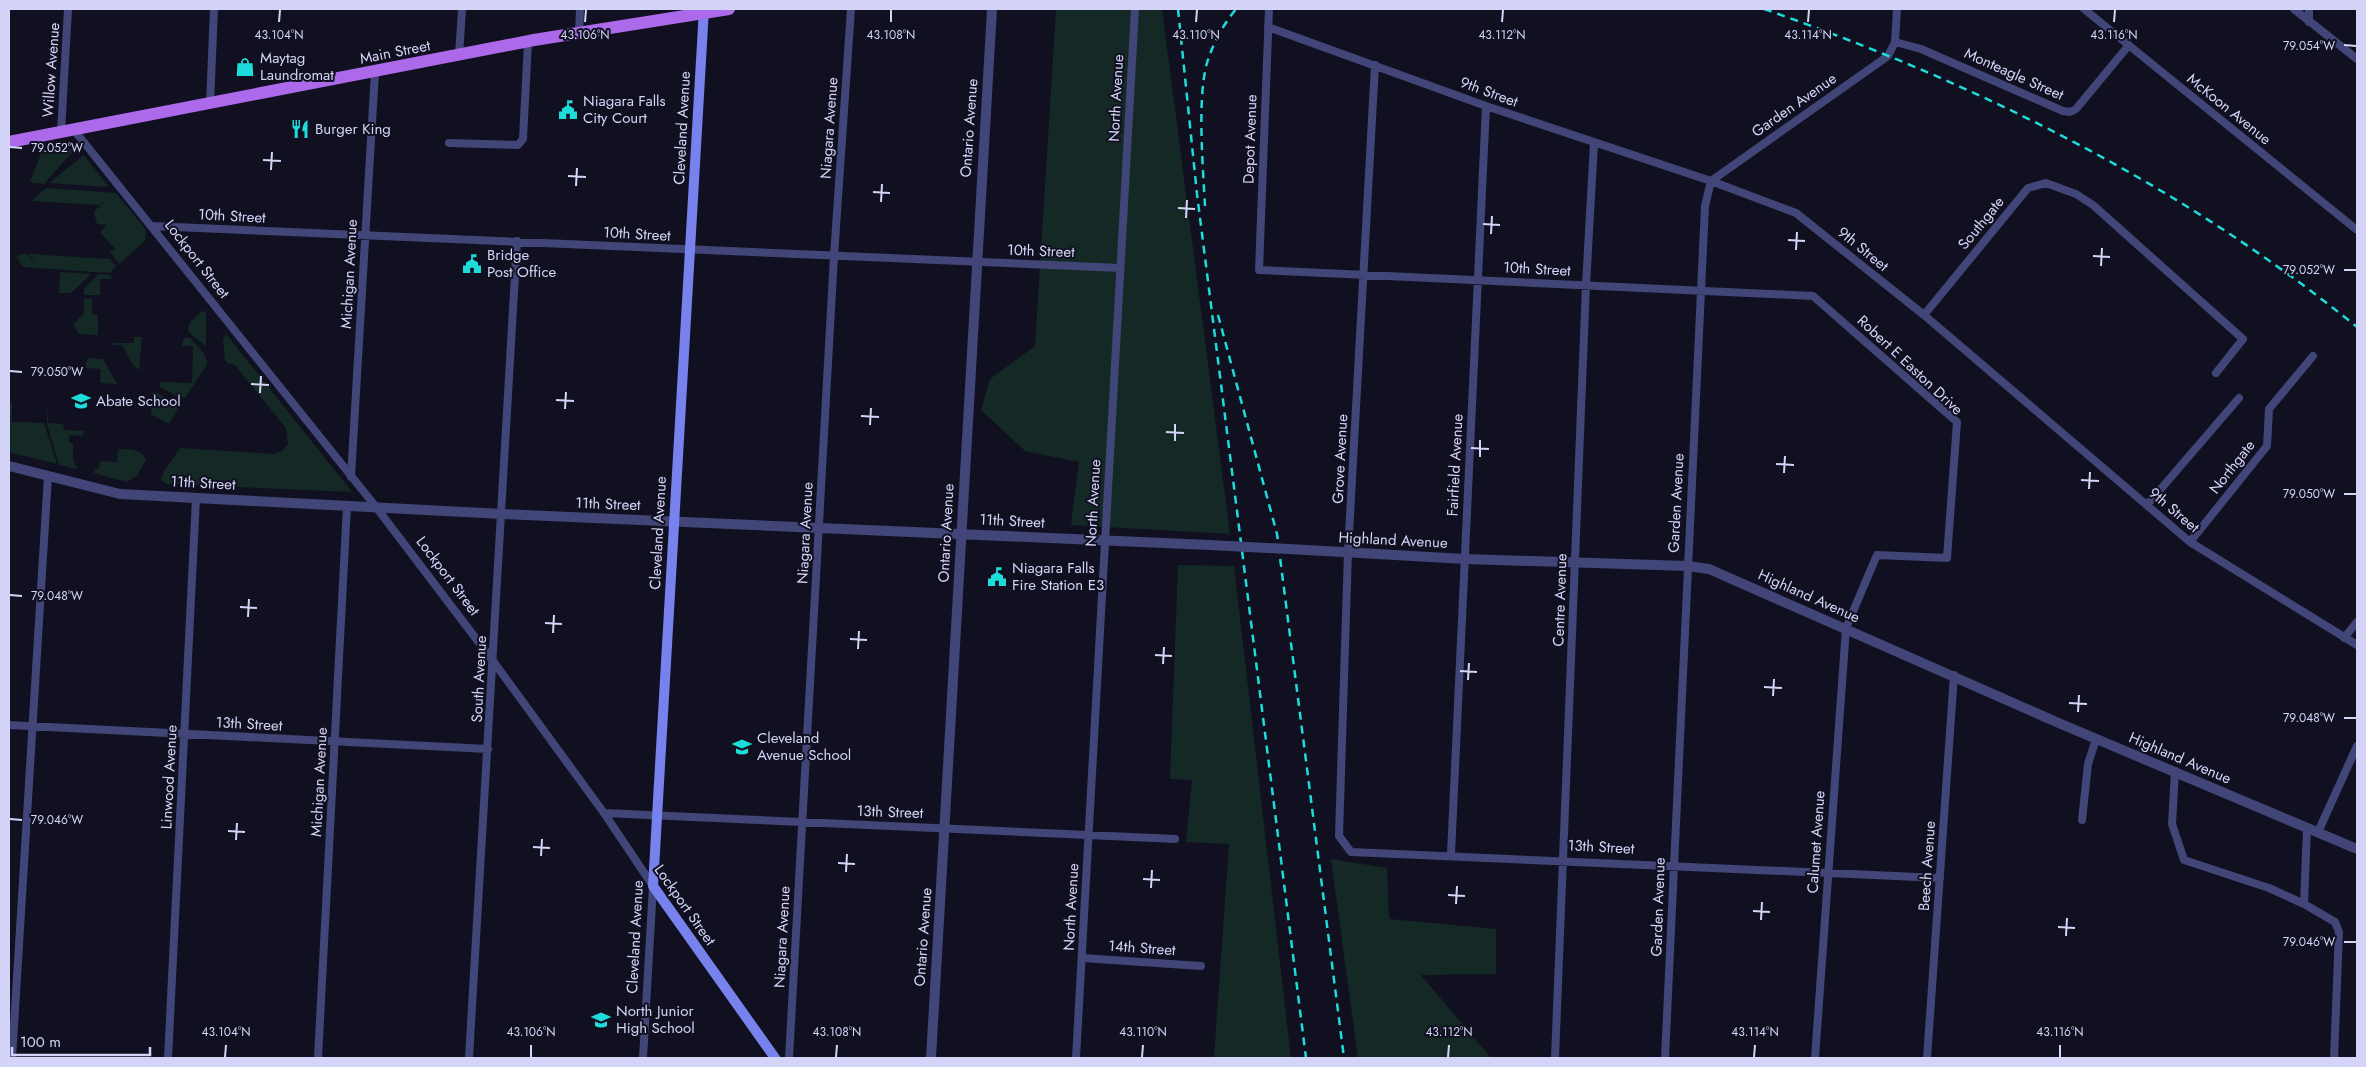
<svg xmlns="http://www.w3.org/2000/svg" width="2366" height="1067" viewBox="0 0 2366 1067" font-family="Jost,sans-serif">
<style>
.green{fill:#142926}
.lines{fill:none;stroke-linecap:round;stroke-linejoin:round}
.minor{stroke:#414578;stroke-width:8}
.tertiary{stroke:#414578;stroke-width:10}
.secondary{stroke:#7882ed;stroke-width:10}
.primary{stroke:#ac6aeb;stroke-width:12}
.rail{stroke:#1edcd9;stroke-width:2.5;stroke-dasharray:8 6;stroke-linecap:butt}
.tertiary-bridge{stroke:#414578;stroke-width:10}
.ticks{fill:none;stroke:#d4d4f9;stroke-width:2}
.labels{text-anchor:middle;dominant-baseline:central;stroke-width:4;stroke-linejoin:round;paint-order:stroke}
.street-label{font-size:15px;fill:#d4d4f9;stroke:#111020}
.poi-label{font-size:15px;fill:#d4d4f9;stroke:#111020;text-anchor:start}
.ticks-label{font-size:12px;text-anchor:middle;fill:#d4d4f9;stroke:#111020;stroke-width:4;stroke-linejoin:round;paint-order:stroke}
</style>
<rect width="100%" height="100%" fill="#111020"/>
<path class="green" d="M1056 9H1162L1230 534 1071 525 1079 462 1025 451 981 410 990 379 1035 346Z
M61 148 74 150 44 184 30 182 42 151Z
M84 155 109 187 49 183Z
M46 188 116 193 146 230 145 241 119 264 109 251 116 250 100 232 107 225 97 224 94 212 111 195 100 205 32 201Z
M21 254H27L37 266 29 254 110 259 116 266 110 273 23 267 15 256 23 264 16 256Z
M60 272 91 274 71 293H59Z
M98 274 110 275 113 279H100V295H84V289Z
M84 299H92V314L98 315V335L79 334 73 325 84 313Z
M202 311 206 312V346C185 331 181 329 202 311Z
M226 334 352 492 166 484 161 480 163 473 180 448 275 454 282 451 288 444 286 428 234 364H229L225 360 223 340Z
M134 337H142L139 370 133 365 122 345H113V343H134Z
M184 338H190C197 346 207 353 207 364L185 398H180L160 387 159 382 192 383 193 346H182Z
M89 358 103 359 117 384 100 383 101 369 86 368V362Z
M152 392 158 393 178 405V409L169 424 151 414Z
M9 402H12V422L44 423 57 464 9 452Z
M48 403V423L63 424 64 430 84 431 83 436 69 435V443H73V460L77 469 59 465 47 424Z
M118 449C129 450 141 448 146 460L137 476 126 482 94 473V469H99L100 461 117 462Z
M1178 565 1234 566 1291 1058H1214L1229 844 1186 842 1192 780 1170 779Z
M1331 859 1387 868 1389 919 1496 929V974L1421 975 1491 1058H1358Z"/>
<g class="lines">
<path class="minor" d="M1269 9 1259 270 1813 296 1957 422 1947 558 1877 555 1846 628 1815 1058
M2084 9 2357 230
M2294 9 2357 59
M2309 9V22
M1268 27 1486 106 1711 181 1796 213 1924 315 2190 542 2357 645
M579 34 580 9
M1895 42 1921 49 2063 111 2070 112 2076 109 2129 45
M459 56 462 9
M1375 65 1348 552 1339 836 1351 852 1940 878
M210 104 214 9
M74 130 376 507 493 661 604 813 653 886 643 1058
M61 132 68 9
M449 143 518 145 523 139 528 42
M152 226 1120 268
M1924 315 2028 188 2046 183 2076 194 2093 205 2243 339 2216 373
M351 477 375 72
M2147 505 2239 398
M2190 542 2267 446 2269 409 2313 356
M2344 638 2357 622
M9 725 488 749
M2175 771 2172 824 2184 860 2269 888 2304 904
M604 813 1175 839
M2082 820 2088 764 2096 739
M2307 829 2304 904 2335 922 2339 932 2334 1058
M2318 832 2357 746
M1451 854 1486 106
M1082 958 1201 966
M12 1058 48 476
M168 1058 196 498
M318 1058 347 506
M469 1058 517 241
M789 1058 834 256 851 9
M1076 1058 1135 9
M1555 1058 1586 285 1594 143
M1665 1058 1705 206 1711 181 1888 56 1895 42 1897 9
M1927 1058 1954 675"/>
<path class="tertiary" d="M9 466 120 494 502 514 1209 545
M1307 550 1465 559 1687 566 1709 569 2061 724 2357 849
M931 1058 992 9"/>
<path class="secondary" d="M704 9 653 886 775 1058"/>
<path class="primary" d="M9 142 534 40 729 9"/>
<path class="rail" d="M1178 9 1197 194 1306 1058
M1764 9C1977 83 2182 185 2357 327
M1205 206C1203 168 1197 98 1207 63 1213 43 1223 25 1236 9
M1218 315 1277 534 1344 1058"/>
<path class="tertiary-bridge" d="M1209 545 1307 550"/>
</g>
<path class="ticks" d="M279 22 280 10M585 22 586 10M891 22V10M1196 22 1197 10M1502 22 1503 10M1808 22 1809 10M2114 22 2115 10M2344 45 2356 46M10 147 22 148M263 160 281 161M271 170 272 152M568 176 586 177M576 186 577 168M873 192 890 193M881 202 882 184M1178 208 1195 209M1186 218 1187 200M1483 224 1500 225M1491 234 1492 216M1788 240 1805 241M1796 250 1797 232M2093 256 2110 257M2101 266 2102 248M2344 270H2356M10 371 22 372M251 384 269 385M260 393 261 376M556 400 574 401M565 409 566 392M861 416 879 417M870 425 871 408M1166 432 1184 433M1175 441V424M1471 448 1489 449M1480 457V440M1776 464 1794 465M1784 473 1785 456M2081 480 2099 481M2089 489 2090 472M2344 494H2356M10 595 22 596M240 607 257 608M248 617 249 599M545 623 562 624M553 633 554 615M850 639 867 640M858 649 859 631M1155 655 1172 656M1163 664 1164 647M1460 671 1477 672M1468 680 1469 663M1764 687 1782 688M1773 696 1774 679M2069 703 2087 704M2078 712 2079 695M2344 718H2356M10 819 22 820M228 831 245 832M236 840 237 823M533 847 550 848M541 856 542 839M838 863 855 864M846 872 847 854M1143 879 1160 880M1151 888 1152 870M1448 895 1465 896M1456 904 1457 886M1753 911 1770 912M1761 920 1762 902M2058 927 2075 928M2066 936 2067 918M2344 942H2356M225 1057 226 1045M531 1057V1045M836 1057 837 1045M1142 1057 1143 1045M1448 1057 1449 1045M1754 1057 1755 1045M2060 1057V1045"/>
<defs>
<g id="shop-bare" transform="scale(1.5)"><path d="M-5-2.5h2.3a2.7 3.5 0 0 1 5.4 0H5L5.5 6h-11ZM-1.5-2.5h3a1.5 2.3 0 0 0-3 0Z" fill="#1edcd9" stroke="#111020" stroke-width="2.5" paint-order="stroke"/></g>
<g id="civic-bare" transform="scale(1.5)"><path d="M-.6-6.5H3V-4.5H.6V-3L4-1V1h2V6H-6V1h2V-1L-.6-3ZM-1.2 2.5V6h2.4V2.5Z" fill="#1edcd9" stroke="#111020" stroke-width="2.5" paint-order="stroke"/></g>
<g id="restaurant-bare" transform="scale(1.5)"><path d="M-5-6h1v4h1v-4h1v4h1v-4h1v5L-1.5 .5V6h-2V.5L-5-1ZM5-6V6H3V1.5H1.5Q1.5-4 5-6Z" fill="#1edcd9" stroke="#111020" stroke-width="2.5" paint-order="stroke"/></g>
<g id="school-bare" transform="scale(1.5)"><path d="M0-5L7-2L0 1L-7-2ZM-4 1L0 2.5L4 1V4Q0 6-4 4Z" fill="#1edcd9" stroke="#111020" stroke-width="2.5" paint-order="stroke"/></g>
</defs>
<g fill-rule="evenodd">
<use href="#shop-bare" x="245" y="67"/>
<use href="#civic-bare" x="568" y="110"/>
<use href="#restaurant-bare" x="300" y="129"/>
<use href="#civic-bare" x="472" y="264"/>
<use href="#school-bare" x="81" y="401"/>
<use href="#civic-bare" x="997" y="577"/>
<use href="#school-bare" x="742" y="747"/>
<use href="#school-bare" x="601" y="1020"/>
</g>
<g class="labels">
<g class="street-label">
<text transform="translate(395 52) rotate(-11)">Main Street</text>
<text transform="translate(51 70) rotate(-86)">Willow Avenue</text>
<text transform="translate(2014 74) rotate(24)">Monteagle Street</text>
<text transform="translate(1489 92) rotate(20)">9th Street</text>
<text transform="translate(1116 98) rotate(-87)">North Avenue</text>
<text transform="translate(1794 105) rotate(-35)">Garden Avenue</text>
<text transform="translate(2229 109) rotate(39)">McKoon Avenue</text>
<text transform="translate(682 128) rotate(-87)">Cleveland Avenue</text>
<text transform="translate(829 128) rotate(-86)">Niagara Avenue</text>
<text transform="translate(969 128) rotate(-86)">Ontario Avenue</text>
<text transform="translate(1250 139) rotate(-88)">Depot Avenue</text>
<text transform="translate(232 216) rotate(3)">10th Street</text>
<text transform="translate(1981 223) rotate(-51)">Southgate</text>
<text transform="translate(637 234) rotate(3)">10th Street</text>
<text transform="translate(1863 249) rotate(39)">9th Street</text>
<text transform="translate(1041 251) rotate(2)">10th Street</text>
<text transform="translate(197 259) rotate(52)">Lockport Street</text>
<text transform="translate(1537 269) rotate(3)">10th Street</text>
<text transform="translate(349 274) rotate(-87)">Michigan Avenue</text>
<text transform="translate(1910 365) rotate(43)">Robert E Easton Drive</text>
<text transform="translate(1340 459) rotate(-87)">Grove Avenue</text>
<text transform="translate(1455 465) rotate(-87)">Fairfield Avenue</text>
<text transform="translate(2232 467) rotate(-52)">Northgate</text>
<text transform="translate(203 483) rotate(3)">11th Street</text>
<text transform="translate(1093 503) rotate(-87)">North Avenue</text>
<text transform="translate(1676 503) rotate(-87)">Garden Avenue</text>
<text transform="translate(608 504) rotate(2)">11th Street</text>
<text transform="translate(2174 510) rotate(40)">9th Street</text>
<text transform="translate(1012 521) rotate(3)">11th Street</text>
<text transform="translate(658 533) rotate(-87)">Cleveland Avenue</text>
<text transform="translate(805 533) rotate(-87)">Niagara Avenue</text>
<text transform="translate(946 533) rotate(-87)">Ontario Avenue</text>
<text transform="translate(1393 540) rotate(3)">Highland Avenue</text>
<text transform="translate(448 576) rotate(53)">Lockport Street</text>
<text transform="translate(1809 596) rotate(24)">Highland Avenue</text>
<text transform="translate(1560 600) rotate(-88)">Centre Avenue</text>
<text transform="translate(479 679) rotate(-87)">South Avenue</text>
<text transform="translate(249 724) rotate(3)">13th Street</text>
<text transform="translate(2180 758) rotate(23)">Highland Avenue</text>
<text transform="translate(169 777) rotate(-87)">Linwood Avenue</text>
<text transform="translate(319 782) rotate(-87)">Michigan Avenue</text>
<text transform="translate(890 812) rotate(2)">13th Street</text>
<text transform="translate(1816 842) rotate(-86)">Calumet Avenue</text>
<text transform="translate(1601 847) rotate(3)">13th Street</text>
<text transform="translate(1927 866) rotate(-86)">Beech Avenue</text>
<text transform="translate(685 905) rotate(55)">Lockport Street</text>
<text transform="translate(1071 907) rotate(-87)">North Avenue</text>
<text transform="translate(1658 907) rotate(-88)">Garden Avenue</text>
<text transform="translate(635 937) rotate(-87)">Cleveland Avenue</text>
<text transform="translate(782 937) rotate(-87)">Niagara Avenue</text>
<text transform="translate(923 937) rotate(-86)">Ontario Avenue</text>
<text transform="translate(1142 948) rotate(4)">14th Street</text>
</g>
<g class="poi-label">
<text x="260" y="58">Maytag<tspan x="260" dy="17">Laundromat</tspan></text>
<text x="583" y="101">Niagara Falls<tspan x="583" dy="17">City Court</tspan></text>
<text x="315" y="129">Burger King</text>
<text x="487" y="255">Bridge<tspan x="487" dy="17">Post Office</tspan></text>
<text x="96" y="401">Abate School</text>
<text x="1012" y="568">Niagara Falls<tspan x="1012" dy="17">Fire Station E3</tspan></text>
<text x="757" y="738">Cleveland<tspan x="757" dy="17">Avenue School</tspan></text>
<text x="616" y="1011">North Junior<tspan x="616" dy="17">High School</tspan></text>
</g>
</g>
<g class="ticks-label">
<text x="279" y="39">43.104°N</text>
<text x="585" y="39">43.106°N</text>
<text x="891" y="39">43.108°N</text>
<text x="1196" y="39">43.110°N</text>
<text x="1502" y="39">43.112°N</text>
<text x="1808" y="39">43.114°N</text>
<text x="2114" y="39">43.116°N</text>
<text x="2309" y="50">79.054°W</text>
<text x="57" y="152">79.052°W</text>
<text x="2309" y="274">79.052°W</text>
<text x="57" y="376">79.050°W</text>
<text x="2309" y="498">79.050°W</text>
<text x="57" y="600">79.048°W</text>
<text x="2309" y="722">79.048°W</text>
<text x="57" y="824">79.046°W</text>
<text x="2309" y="946">79.046°W</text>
<text x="226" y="1036">43.104°N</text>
<text x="531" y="1036">43.106°N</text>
<text x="837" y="1036">43.108°N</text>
<text x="1143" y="1036">43.110°N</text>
<text x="1449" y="1036">43.112°N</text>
<text x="1755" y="1036">43.114°N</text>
<text x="2060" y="1036">43.116°N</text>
</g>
<rect width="2366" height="1067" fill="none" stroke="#d4d4f9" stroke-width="20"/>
<path d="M12 1047v8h138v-8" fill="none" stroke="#d4d4f9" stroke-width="2.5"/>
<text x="20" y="1047" font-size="15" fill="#d4d4f9" stroke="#111020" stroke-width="4" paint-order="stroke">100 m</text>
</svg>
